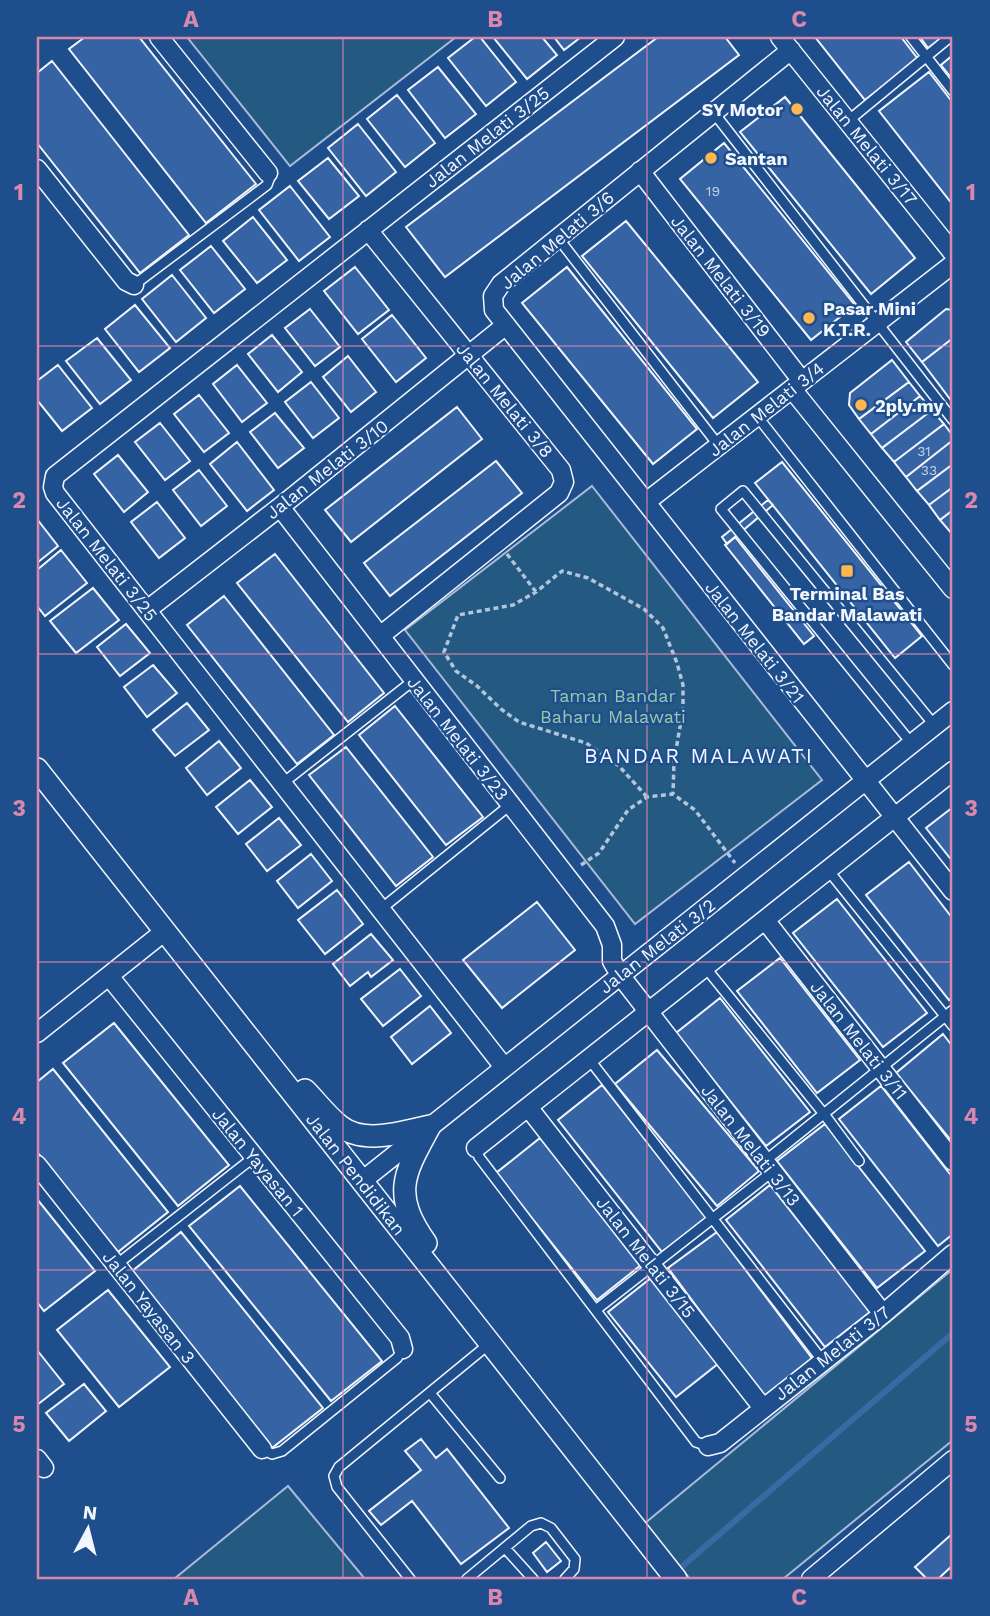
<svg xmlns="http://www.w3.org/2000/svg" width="990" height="1616" viewBox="0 0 990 1616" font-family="'Work Sans',sans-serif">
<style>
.green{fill:#245a82;stroke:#a8bbd7;stroke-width:2}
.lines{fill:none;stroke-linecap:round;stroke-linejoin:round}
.stream{stroke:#3b69a3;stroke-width:6}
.building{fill:#3563a3;stroke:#f2f6ff;stroke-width:2}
.service-casing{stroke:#f2f6ff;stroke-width:12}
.minor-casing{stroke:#f2f6ff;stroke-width:21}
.tertiary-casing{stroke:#f2f6ff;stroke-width:24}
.path{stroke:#b3c4dc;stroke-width:3.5;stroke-dasharray:5 3.5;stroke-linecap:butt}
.service{stroke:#1f4e8c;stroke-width:9}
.minor{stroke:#1f4e8c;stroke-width:18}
.tertiary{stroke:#1f4e8c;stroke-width:21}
.grid{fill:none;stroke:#da87ad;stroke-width:2;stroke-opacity:0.55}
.poi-dot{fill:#ffb74d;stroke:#1f4e8c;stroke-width:2.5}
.labels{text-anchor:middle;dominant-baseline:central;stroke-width:5;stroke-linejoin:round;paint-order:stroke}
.number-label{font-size:14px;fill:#c3d1e8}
.poi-label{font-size:18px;font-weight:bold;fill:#f2f6ff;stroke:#1f4e8c;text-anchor:start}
.street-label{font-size:18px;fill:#f2f6ff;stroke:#1f4e8c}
.park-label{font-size:18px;fill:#97c8a6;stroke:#1f4e8c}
.quarter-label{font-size:21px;letter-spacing:2px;fill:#f2f6ff;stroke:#1f4e8c}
.neatline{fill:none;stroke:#da87ad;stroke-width:2.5}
.grid-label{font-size:23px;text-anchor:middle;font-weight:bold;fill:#da87ad}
</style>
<rect width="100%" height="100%" fill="#1f4e8c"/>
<path class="green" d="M187 37H456L290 166Z
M592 486 822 780 635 924 405 630Z
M953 1269V1440L783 1579H690L644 1524Z
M288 1486 365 1579H174Z"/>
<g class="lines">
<path class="stream" d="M678 1570 953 1333"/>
</g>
<path class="building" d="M85 37H139L256 184 206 223 69 49Z
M475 37H480L516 82 486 106 448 58Z
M493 37H542L557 55 527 79Z
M554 37H581L564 50Z
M658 37H725L739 55 445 277 406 227Z
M815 37H901L918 59 865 100Z
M920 37H943L928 48Z
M953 55V80L941 65Z
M52 61 189 235 140 273 37 143V73Z
M438 67 476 114 445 138 408 90Z
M929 72 953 103V205L879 111Z
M397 95 435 143 405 167 367 119Z
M785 97 915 258 871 294 740 132Z
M358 124 396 172 366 196 328 148Z
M724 143 855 305 811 340 680 179Z
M328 158 359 196 329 219 298 181Z
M290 186 330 237 299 261 259 210Z
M253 217 287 260 257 283 223 241Z
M626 221 758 382 713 418 582 256Z
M211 246 245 289 214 313 180 270Z
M355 267 389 310 358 334 324 291Z
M567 267 697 429 653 464 522 303Z
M172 275 206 318 176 342 142 299Z
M135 305 170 348 139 372 105 329Z
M310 309 340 347 315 366 285 328Z
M946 309 953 310V338L922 362 906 342Z
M392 315 426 358 396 382 362 339Z
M272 335 302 372 278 392 248 354Z
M97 338 131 380 100 404 66 361Z
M953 338V403L922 362Z
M348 356 376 392 351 412 323 377Z
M892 360 909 382 859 419 849 405 850 393Z
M58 365 92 408 62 431 37 400V381Z
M237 365 267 403 242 422 213 384Z
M311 382 339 418 313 438 285 402Z
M909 382 920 396 871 434 859 419Z
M199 395 229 433 204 452 174 414Z
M920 396 932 410 882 448 871 434Z
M457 407 482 439 351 542 325 510Z
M932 410 944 424 894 462 882 448Z
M275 413 304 448 278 468 250 432Z
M160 423 190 461 165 480 135 442Z
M944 424 953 436V440L906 477 894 462Z
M953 440V464L917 491 906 477Z
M237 442 274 490 247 511 210 464Z
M118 455 148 492 124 512 94 474Z
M496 461 522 493 390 596 364 563Z
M782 462 922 636 895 658 755 483Z
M953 464V487L929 505 917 491Z
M199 470 227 506 201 526 173 490Z
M953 487V510L940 520 929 505Z
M768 500 773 505 727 544 722 537Z
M157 502 185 538 159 558 131 522Z
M953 510V533L952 534 940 520Z
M37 519 58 546 37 563Z
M735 537 814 636 804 644 725 545Z
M61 550 87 583 45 616 37 606V570Z
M275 554 384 693 348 722 237 583Z
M93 588 119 620 76 653 50 621Z
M224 596 334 735 297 764 187 625Z
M126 624 150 653 120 676 97 647Z
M153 665 177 693 147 717 124 687Z
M187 703 209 730 175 756 153 730Z
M395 706 483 817 446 845 359 735Z
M219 741 241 768 207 795 186 768Z
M346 747 433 857 396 886 309 775Z
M250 780 272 807 238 834 216 807Z
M953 807V862L926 828Z
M279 818 301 845 267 871 246 844Z
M311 854 332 881 298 908 277 881Z
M909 862 953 919V997L949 1000 866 895Z
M337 890 363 924 325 954 298 920Z
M837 899 927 1013 883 1047 793 933Z
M537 902 575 950 502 1008 463 960Z
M371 934 393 960 371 977 368 972 350 986 333 964Z
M780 958 860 1060 817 1093 737 991Z
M400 969 421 996 383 1026 361 999Z
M720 998 810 1112 766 1146 676 1033Z
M430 1006 451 1033 412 1064 391 1037Z
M114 1023 229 1165 178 1206 63 1063Z
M943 1034 953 1047V1143L896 1073Z
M657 1050 759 1171 717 1206 615 1084Z
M53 1069 168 1212 118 1252 37 1152V1082Z
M602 1085 707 1217 662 1252 558 1120Z
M881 1086 953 1178V1234L938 1246 839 1119Z
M825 1124 925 1251 877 1288 777 1161Z
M540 1138 641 1265 597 1300 496 1173Z
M770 1185 870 1312 825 1347 726 1220Z
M240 1186 382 1361 331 1401 189 1226Z
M37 1199 95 1271 44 1311 37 1302Z
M181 1232 323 1408 272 1448 131 1272Z
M717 1232 814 1361 764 1397 668 1268Z
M651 1278 719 1363 676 1397 608 1312Z
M108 1290 170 1367 119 1407 57 1330Z
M37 1350 64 1384 37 1405Z
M84 1384 106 1411 69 1441 46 1413Z
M421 1439 436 1458 447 1449 509 1528 461 1564 412 1501 381 1525 369 1511 421 1470 405 1451Z
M953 1533V1565L938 1579H927L915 1567Z
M546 1542 561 1561 547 1572 533 1553Z"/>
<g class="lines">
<g class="service-casing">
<path id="service" d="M911 37 953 91
M714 113 953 420
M848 121 950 37
M558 238 719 446
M134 285 267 185 270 177 268 173
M757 416 953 665
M912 744 721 509 743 491 935 726
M283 783 414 680
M828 870 953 1026
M381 909 510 805
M705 967 824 1114 859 1161
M589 1059 822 1360
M476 1148 479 1157 696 1442 708 1446
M765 1161 953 1010
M116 1265 254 1157
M597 1309 772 1172
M430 1393 500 1478
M262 1449 272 1454 282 1451 397 1358 403 1349
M505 1548 533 1579
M410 1579 337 1487 334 1476 339 1467 489 1344
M467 1579 531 1526 541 1523 551 1528 575 1559 574 1569 565 1579"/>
</g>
<g class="minor-casing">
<path id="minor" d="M159 37 268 173
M780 37 953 253
M791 50 501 284 493 296 494 310 953 891
M37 169 126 281 134 285
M640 171 802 381
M368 230 561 470 564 482 559 493 380 636
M792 389 953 589
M646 502 953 264
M280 507 605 926 612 945V961L620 975 883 1314
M147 610 280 507 506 325
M765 920 953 1161
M109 976 400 1338 403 1349
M37 1033 165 931
M504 1067 55 493 53 487 55 476 615 37
M528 1107 763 1408
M476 1148 953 771
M37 1165 262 1449
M362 1181 953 711
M708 1446 720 1443 883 1314 953 1254
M37 1459 44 1468
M811 1579 953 1460"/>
</g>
<g class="tertiary-casing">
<path id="tertiary" d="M37 769 676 1579
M305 1090C316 1101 327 1116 340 1126 364 1145 403 1132 430 1126
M426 1243C391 1193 404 1174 430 1126"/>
</g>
<path class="path" d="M507 554 536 592
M647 797 619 766 586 743 519 722 501 709 477 686 456 671 444 652 458 615 513 605 536 592 562 571 588 578 644 609 663 628 677 663 683 685V710L674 761 673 794
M581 865 599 853 628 810 647 797 673 794 695 810 735 863"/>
<use href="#service" class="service"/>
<use href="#minor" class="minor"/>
<use href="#tertiary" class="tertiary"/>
</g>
<path class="grid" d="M343 37V1579M647 37V1579M37 346H953M37 654H953M37 962H953M37 1270H953"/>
<g class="poi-dot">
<circle cx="797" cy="109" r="7"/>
<circle cx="711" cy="158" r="7"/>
<circle cx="809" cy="318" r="7"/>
<circle cx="861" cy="405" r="7"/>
<rect x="840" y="564" width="14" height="14" rx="3.5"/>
</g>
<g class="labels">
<g class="number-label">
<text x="713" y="191">19</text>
<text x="924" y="451">31</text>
<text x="929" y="470">33</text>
</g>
<g class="poi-label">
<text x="783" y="109" text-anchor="end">SY Motor</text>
<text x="725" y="158">Santan</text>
<text x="823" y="308">Pasar Mini<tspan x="823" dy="21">K.T.R.</tspan></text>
<text x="875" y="405">2ply.my</text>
<text x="847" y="593" text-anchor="middle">Terminal Bas<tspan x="847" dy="21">Bandar Malawati</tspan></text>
</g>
<g class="street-label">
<text transform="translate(487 137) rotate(-38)">Jalan Melati 3/25</text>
<text transform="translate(867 145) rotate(51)">Jalan Melati 3/17</text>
<text transform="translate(557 240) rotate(-40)">Jalan Melati 3/6</text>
<text transform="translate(721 276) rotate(52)">Jalan Melati 3/19</text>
<text transform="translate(505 400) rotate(51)">Jalan Melati 3/8</text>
<text transform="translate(766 409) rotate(-38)">Jalan Melati 3/4</text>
<text transform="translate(327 469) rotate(-38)">Jalan Melati 3/10</text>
<text transform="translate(107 559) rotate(52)">Jalan Melati 3/25</text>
<text transform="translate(755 642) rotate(52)">Jalan Melati 3/21</text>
<text transform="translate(458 738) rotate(52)">Jalan Melati 3/23</text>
<text transform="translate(657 946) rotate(-38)">Jalan Melati 3/2</text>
<text transform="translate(859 1040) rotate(52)">Jalan Melati 3/11</text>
<text transform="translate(751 1145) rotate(52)">Jalan Melati 3/13</text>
<text transform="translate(258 1162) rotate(51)">Jalan Yayasan 1</text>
<text transform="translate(356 1174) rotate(52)">Jalan Pendidikan</text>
<text transform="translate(646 1257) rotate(52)">Jalan Melati 3/15</text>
<text transform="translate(149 1307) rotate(52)">Jalan Yayasan 3</text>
<text transform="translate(832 1353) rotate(-38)">Jalan Melati 3/7</text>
</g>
<g class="park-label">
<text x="613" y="695">Taman Bandar<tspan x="613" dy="21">Baharu Malawati</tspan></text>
</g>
<g class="quarter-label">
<text x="699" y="755">BANDAR MALAWATI</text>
</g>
</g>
<rect width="990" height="1616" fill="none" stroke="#1f4e8c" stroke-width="77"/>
<g transform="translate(88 1529) rotate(7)" stroke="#1f4e8c" stroke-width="5" paint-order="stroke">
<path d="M0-5L12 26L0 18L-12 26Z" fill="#f2f6ff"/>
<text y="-10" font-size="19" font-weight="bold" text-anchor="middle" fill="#f2f6ff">N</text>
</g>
<rect x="38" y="38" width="913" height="1540" class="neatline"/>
<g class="grid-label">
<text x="191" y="27">A</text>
<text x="495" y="27">B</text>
<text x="799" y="27">C</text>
<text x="19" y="200">1</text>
<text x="971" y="200">1</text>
<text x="19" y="508">2</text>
<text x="971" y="508">2</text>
<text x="19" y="816">3</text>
<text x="971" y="816">3</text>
<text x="19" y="1124">4</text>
<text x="971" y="1124">4</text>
<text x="19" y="1432">5</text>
<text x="971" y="1432">5</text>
<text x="191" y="1605">A</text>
<text x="495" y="1605">B</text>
<text x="799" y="1605">C</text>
</g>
</svg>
